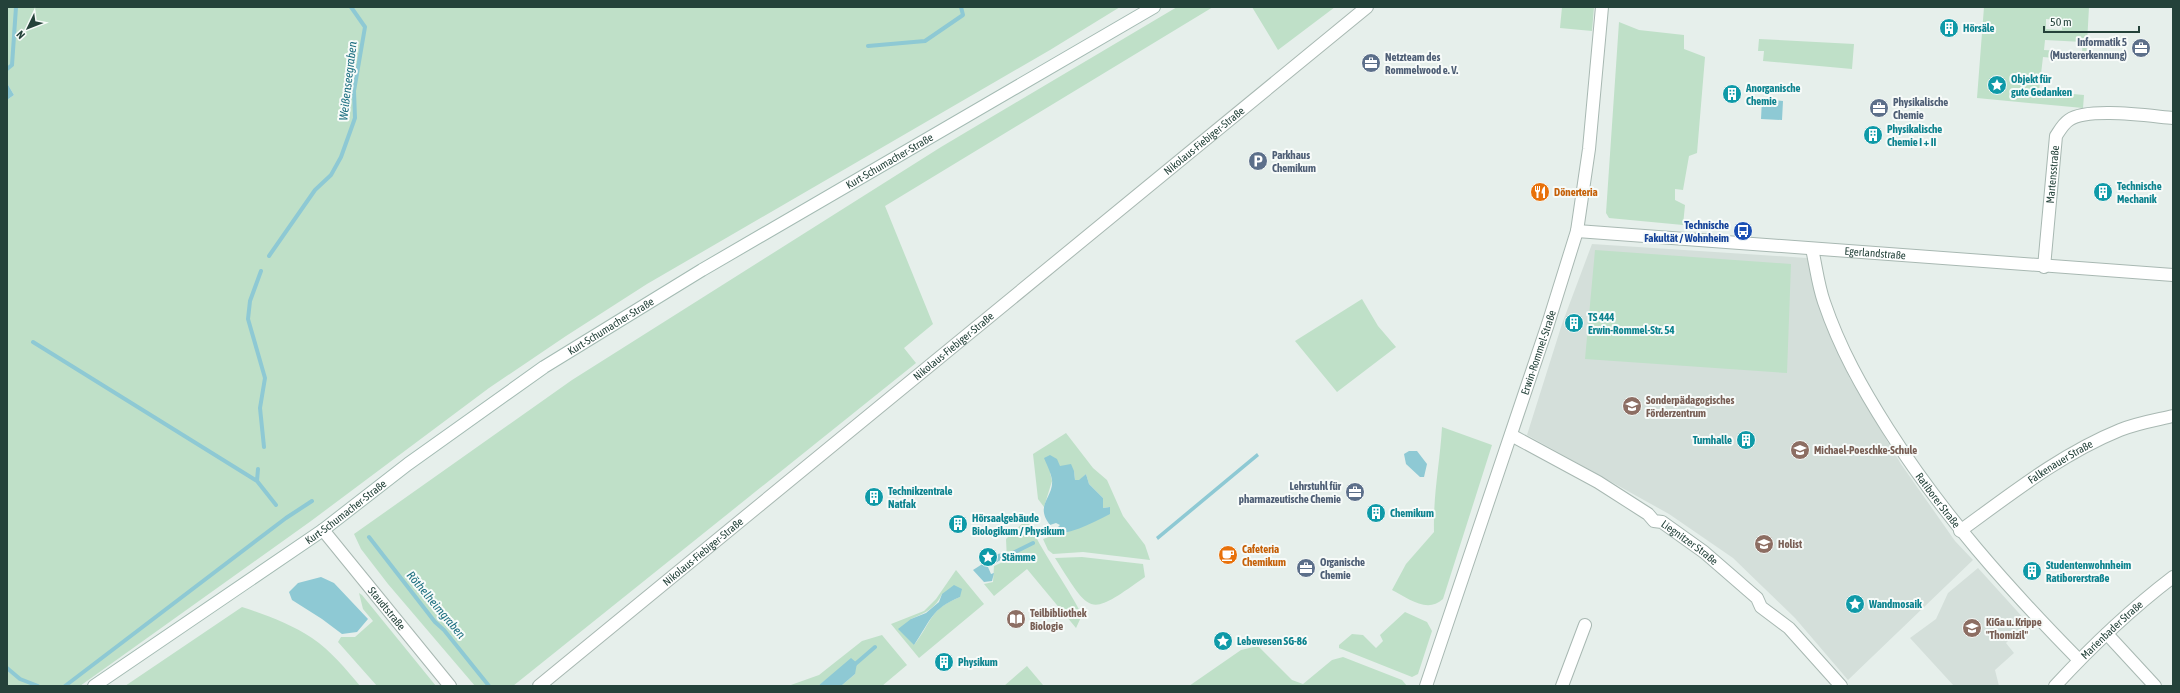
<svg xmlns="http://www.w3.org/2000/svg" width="2180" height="693" viewBox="0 0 2180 693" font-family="'Asap Condensed',sans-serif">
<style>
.built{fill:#d4dfda}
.green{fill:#bfe0c8;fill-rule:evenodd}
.water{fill:#8ec9d4}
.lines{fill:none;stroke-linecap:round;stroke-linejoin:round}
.stream{stroke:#8ec9d4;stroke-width:4}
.street-casing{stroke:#a8b8b2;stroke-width:14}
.secondary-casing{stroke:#a4bbb3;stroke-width:14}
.street{stroke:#fff;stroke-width:12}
.secondary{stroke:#fff;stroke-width:12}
.labels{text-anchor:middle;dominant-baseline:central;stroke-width:4;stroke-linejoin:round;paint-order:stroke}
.culture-label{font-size:11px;font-weight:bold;fill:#0d838f;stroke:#f7fbf9;text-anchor:start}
.service-label{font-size:11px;font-weight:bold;fill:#4e5e75;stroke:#f7fbf9;text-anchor:start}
.street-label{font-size:11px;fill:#24423a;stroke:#f7fbf9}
.food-label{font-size:11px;font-weight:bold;fill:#c56008;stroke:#f7fbf9;text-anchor:start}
.transit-label{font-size:11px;font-weight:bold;fill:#164399;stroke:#f7fbf9;text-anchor:end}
.education-label{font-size:11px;font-weight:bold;fill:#785e54;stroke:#f7fbf9;text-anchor:start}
.water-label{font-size:12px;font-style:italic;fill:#1c6f80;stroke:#f7fbf9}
</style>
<rect width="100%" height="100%" fill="#e6efeb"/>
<path class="built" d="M1592 244 1807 258 1833 341 1850 379 1901 464 1955 541 1973 560 1848 680 1795 618 1733 558 1669 514 1527 435 1562 324Z
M1978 568 2027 622 2006 643 2014 653 1995 670 1999 686H1954L1910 638 1936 619 1948 593Z"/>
<path class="green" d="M7 7H1120L1050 50 647 284 566 336 489 388 311 521 80 686H7V100L14 95 7 83Z
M1177 7H1213L885 206 933 324 904 348 916 363 513 686H475L388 584 361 549 354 534 572 380 941 147Z
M1252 7H1335L1278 50Z
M1562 7H1594L1592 31 1560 28Z
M1984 7H2089L2086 61 2043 57 2039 91 2084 95 2083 108 1977 98ZM2046 19 2063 20 2062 30 2046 29ZM2045 40 2083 42 2082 52 2044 50Z
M1619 22 1639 30 1684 35V49L1705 57 1697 153 1689 156 1683 190 1675 189V200L1685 205 1683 225 1609 218 1606 213Z
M1759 39 1854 44 1852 69 1763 61 1764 51H1758Z
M1595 250 1791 264 1787 373 1585 359Z
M1362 299 1378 326 1396 347 1337 392 1295 341Z
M1442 427 1492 445 1443 599C1427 614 1408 598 1392 590L1406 564 1434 532C1433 494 1440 463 1442 427Z
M1066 433 1093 468 1107 480 1123 516 1145 545 1150 560 1083 552 1053 554 1048 550 1043 539 1054 535 1061 536 1110 507 1103 508V498L1089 484 1086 474 1079 481 1075 480 1074 471 1050 472 1052 481 1044 507 1038 499 1033 454Z
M1027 519C1042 553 1065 582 1082 615L1076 628 1027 569 994 596 984 584 993 582 994 566 1007 560 1006 539Z
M1082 557 1143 564 1145 577C1088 617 1092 616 1055 558Z
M956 570 984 604 919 658 891 624 924 611 936 599ZM942 594 960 597C928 610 933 621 914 645L911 619C925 613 936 608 942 594Z
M359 593 362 595 436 686H377L338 642 341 637H355L373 621 363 609Z
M242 607C266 615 291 624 312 638 331 651 346 669 360 686H125Z
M1405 612 1427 622 1432 631 1418 674 1412 677 1339 648V645L1352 634 1363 635 1376 648 1383 641 1380 635Z
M882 635 907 665 882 686H841L855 674 832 675 818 686H788L819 675 862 641Z
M1258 646 1292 680 1303 684 1332 660 1343 657 1402 680 1407 686H1189L1241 650Z
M1027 666 1043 685 1004 686Z"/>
<path class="water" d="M7 83 14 95 7 100Z
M1762 99 1783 101 1782 120 1761 119Z
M1409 451H1417L1427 464 1424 477H1420L1406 464 1404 454Z
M1257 453 1259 456 1158 540 1156 537Z
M1050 455 1057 459 1060 466 1071 464 1074 471 1075 480H1079L1086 474 1089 484 1103 498V508L1110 507V514C1089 525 1070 534 1047 536V533L1055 530 1060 525 1056 523 1050 525C1034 505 1054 497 1052 480 1051 473 1047 465 1044 458Z
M1006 552V557L988 567 991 574 994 573 992 581 984 582 973 570 998 554Z
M321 577 334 583 368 619 357 632 342 634 322 619 292 600 289 592 298 583Z
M954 585 962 589 960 597C931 609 931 620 914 645L898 629 911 619 926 613 939 602 942 594Z
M851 658 857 663 855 674 841 686H818Z"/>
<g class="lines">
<path class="stream" d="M868 46 925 41 963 15 961 7
M7 69 12 65 16 7
M269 256 315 190 331 175 341 157 355 118 354 91 365 27 351 7
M261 271 250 301 248 319 265 378 260 408 264 447
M33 342 257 481 276 505
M257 481 258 469
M369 537 435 622 444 630 489 686
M1003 558 1033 543
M853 666 875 647
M7 668 20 679 38 686
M65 686 286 518 312 501"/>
<g class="street-casing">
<g id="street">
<path id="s1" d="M1577 231 2173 275"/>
<path id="s2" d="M1812 249C1816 266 1818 285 1824 302 1840 349 1862 388 1888 429 1942 514 2008 588 2079 660"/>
<path id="s3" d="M2044 267 2056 136C2060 130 2063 124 2069 120 2088 107 2149 116 2173 118"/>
<path id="s4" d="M1511 435 1598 482 1648 514 1654 521 1662 522 1704 552 1757 598 1761 607 1789 628 1841 686"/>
<path id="s5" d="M323 530 450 686"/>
<path id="s6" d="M1960 531C2011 494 2061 454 2120 430 2137 423 2156 420 2173 416"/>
<path d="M2107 634 2155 686"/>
<path id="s7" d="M539 686 1367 7"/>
<path id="s8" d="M1426 686 1548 324 1577 231 1589 149 1602 7"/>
<path d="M1562 686 1585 625"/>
<path id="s9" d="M2055 686C2091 647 2131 609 2173 577"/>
</g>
</g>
<g class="secondary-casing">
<g id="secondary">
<path id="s10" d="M94 686 323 530 408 464 544 367 702 270 1154 7"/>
</g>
</g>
<use href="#street" class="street"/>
<use href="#secondary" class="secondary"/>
</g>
<defs>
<g id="building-disc" transform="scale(1)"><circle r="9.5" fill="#0f9aa8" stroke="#f7fbf9"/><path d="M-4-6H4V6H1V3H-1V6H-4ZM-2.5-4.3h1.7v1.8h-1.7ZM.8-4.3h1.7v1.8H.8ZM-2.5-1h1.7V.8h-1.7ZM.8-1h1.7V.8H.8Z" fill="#fff"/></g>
<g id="office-disc" transform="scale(1)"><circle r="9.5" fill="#5c6f8a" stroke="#f7fbf9"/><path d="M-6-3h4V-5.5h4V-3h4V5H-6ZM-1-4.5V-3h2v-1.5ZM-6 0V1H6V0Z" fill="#fff"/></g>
<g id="sight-disc" transform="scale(1)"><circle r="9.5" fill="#0f9aa8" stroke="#f7fbf9"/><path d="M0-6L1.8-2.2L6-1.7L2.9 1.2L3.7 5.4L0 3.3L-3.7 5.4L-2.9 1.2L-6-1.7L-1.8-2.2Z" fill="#fff"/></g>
<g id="parking-disc" transform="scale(1)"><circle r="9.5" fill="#5c6f8a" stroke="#f7fbf9"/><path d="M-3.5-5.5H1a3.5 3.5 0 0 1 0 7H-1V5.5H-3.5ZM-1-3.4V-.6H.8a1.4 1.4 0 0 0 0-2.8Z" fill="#fff"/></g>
<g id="restaurant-disc" transform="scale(1)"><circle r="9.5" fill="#e8710a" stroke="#f7fbf9"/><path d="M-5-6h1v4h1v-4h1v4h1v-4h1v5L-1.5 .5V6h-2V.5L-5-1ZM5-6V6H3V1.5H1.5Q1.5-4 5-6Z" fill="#fff"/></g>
<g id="bus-disc" transform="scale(1)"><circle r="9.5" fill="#1a4fb4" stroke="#f7fbf9"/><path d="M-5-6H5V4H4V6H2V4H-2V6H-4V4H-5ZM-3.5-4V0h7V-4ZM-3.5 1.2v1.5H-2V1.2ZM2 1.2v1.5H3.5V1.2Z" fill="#fff"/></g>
<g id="school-disc" transform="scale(1)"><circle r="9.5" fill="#8d6e63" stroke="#f7fbf9"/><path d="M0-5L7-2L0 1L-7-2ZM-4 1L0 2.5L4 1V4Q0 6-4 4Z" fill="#fff"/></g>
<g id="cafe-disc" transform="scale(1)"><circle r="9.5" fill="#e8710a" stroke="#f7fbf9"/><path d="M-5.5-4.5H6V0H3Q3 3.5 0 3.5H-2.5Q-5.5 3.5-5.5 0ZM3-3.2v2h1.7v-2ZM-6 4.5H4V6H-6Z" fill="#fff"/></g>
<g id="library-disc" transform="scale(1)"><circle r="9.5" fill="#8d6e63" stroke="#f7fbf9"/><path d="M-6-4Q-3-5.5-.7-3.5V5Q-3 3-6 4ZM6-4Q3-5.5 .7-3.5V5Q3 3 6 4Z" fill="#fff"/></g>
</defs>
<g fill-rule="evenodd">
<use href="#building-disc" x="1949" y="28"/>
<use href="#office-disc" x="2141" y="48"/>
<use href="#office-disc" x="1371" y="63"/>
<use href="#sight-disc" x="1997" y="85"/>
<use href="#building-disc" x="1732" y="94"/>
<use href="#office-disc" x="1879" y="108"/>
<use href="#building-disc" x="1873" y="135"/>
<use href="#parking-disc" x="1258" y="161"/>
<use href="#restaurant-disc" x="1540" y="192"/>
<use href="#building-disc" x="2103" y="192"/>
<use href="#bus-disc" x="1743" y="231"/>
<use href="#building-disc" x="1574" y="323"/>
<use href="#school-disc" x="1632" y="406"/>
<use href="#building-disc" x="1746" y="440"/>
<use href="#school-disc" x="1800" y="450"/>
<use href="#office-disc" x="1355" y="492"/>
<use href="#building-disc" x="874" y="497"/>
<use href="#building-disc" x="1376" y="513"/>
<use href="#building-disc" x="958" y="524"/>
<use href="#school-disc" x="1764" y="544"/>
<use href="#cafe-disc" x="1228" y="555"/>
<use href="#sight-disc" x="988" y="557"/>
<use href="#office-disc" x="1306" y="568"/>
<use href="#building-disc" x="2032" y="571"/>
<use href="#sight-disc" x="1855" y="604"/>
<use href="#library-disc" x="1016" y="619"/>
<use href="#school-disc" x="1972" y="628"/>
<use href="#sight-disc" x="1223" y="641"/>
<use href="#building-disc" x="944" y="662"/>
</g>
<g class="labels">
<g class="culture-label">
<text x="1963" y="28">Hörsäle</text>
<text x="2011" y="79">Objekt für<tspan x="2011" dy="13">gute Gedanken</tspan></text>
<text x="1746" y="88">Anorganische<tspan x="1746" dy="13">Chemie</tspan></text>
<text x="1887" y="129">Physikalische<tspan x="1887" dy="13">Chemie I + II</tspan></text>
<text x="2117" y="186">Technische<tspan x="2117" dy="13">Mechanik</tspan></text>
<text x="1588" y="317">TS 444<tspan x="1588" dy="13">Erwin-Rommel-Str. 54</tspan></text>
<text x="1732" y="440" text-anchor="end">Turnhalle</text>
<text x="888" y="491">Technikzentrale<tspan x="888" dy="13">Natfak</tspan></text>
<text x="1390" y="513">Chemikum</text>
<text x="972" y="518">Hörsaalgebäude<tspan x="972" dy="13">Biologikum / Physikum</tspan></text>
<text x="1002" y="557">Stämme</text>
<text x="2046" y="565">Studentenwohnheim<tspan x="2046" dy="13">Ratiborerstraße</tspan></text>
<text x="1869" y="604">Wandmosaik</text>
<text x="1237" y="641">Lebewesen SG-86</text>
<text x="958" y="662">Physikum</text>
</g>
<g class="service-label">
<text x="2127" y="42" text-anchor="end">Informatik 5<tspan x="2127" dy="13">(Mustererkennung)</tspan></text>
<text x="1385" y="57">Netzteam des<tspan x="1385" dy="13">Rommelwood e. V.</tspan></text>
<text x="1893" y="102">Physikalische<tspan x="1893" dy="13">Chemie</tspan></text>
<text x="1272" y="155">Parkhaus<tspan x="1272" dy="13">Chemikum</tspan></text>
<text x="1341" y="486" text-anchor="end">Lehrstuhl für<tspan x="1341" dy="13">pharmazeutische Chemie</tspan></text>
<text x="1320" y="562">Organische<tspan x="1320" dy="13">Chemie</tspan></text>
</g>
<g class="street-label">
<text stroke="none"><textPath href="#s7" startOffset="860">Nikolaus-Fiebiger-Straße</textPath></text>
<text stroke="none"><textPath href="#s10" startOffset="954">Kurt-Schumacher-Straße</textPath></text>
<text stroke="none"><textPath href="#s3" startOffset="93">Martensstraße</textPath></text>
<text stroke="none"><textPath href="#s1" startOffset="299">Egerlandstraße</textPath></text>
<text stroke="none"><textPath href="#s10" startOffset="630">Kurt-Schumacher-Straße</textPath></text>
<text stroke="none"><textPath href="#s7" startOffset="536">Nikolaus-Fiebiger-Straße</textPath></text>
<text stroke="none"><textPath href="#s8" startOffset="352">Erwin-Rommel-Straße</textPath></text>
<text stroke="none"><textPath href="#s6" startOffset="122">Falkenauer Straße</textPath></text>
<text stroke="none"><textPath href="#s2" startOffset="284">Ratiborer Straße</textPath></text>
<text stroke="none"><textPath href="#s10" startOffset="306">Kurt-Schumacher-Straße</textPath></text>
<text stroke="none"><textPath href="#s4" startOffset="210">Liegnitzer Straße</textPath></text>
<text stroke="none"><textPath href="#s7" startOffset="212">Nikolaus-Fiebiger-Straße</textPath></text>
<text stroke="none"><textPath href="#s5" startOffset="101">Staudtstraße</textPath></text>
<text stroke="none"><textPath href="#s9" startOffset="80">Marienbader Straße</textPath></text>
</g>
<g class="food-label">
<text x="1554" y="192">Dönerteria</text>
<text x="1242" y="549">Cafeteria<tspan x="1242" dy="13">Chemikum</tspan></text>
</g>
<g class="transit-label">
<text x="1729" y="225">Technische<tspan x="1729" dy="13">Fakultät / Wohnheim</tspan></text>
</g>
<g class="education-label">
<text x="1646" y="400">Sonderpädagogisches<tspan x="1646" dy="13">Förderzentrum</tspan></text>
<text x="1814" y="450">Michael-Poeschke-Schule</text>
<text x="1778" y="544">Holist</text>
<text x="1030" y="613">Teilbibliothek<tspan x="1030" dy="13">Biologie</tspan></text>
<text x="1986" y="622">KiGa u. Krippe<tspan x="1986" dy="13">"Thomizil"</tspan></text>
</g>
<g class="water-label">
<text transform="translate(348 81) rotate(-83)">Weißenseegraben</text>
<text transform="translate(436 605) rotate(50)">Röthelheimgraben</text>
</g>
</g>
<rect width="2180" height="693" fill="none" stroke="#24423a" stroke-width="16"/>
<g transform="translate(28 28) rotate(227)" stroke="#f7fbf9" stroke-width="3" paint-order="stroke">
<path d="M0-3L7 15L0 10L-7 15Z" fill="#24423a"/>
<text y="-6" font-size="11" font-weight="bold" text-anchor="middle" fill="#24423a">N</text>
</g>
<path d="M2044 26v6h95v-6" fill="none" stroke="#24423a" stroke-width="2"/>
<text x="2050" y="26" font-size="12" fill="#24423a" stroke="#f7fbf9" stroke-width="3" paint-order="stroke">50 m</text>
</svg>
